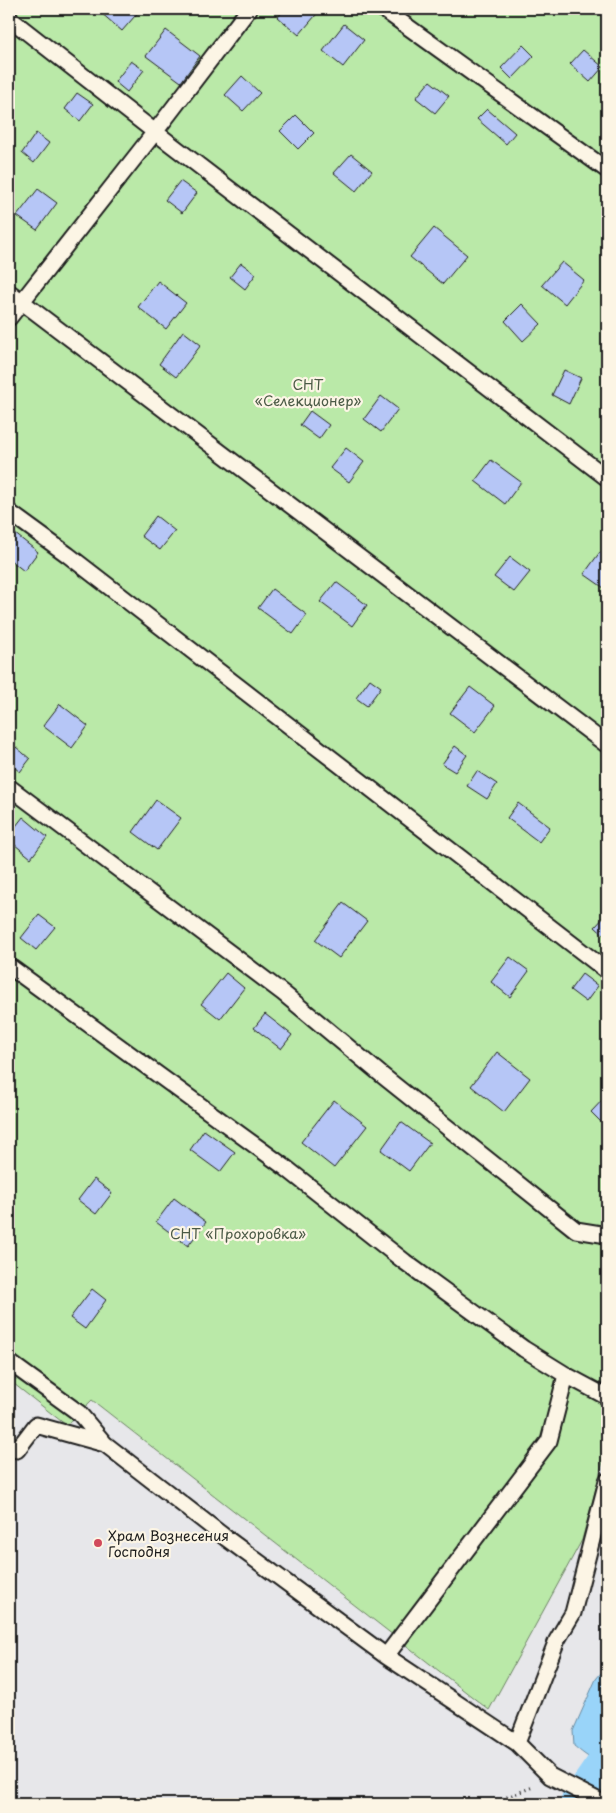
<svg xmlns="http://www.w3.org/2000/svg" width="616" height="1813" viewBox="0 0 616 1813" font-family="'Playpen Sans',sans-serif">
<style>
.green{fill:#bae9a8;stroke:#6b8262}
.water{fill:#99d4f9;stroke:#678aa1}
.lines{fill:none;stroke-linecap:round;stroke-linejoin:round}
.river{stroke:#99d4f9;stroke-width:48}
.building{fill:#b6c6f6;stroke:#1c1c1c}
.lane-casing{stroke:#1c1c1c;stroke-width:19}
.path{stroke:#1c1c1c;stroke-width:3;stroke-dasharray:1 4;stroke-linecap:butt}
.lane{stroke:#fcf5e5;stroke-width:15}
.poi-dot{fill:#d1495b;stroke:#fcf5e5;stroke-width:2}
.labels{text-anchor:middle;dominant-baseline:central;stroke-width:4.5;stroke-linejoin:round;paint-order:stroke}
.park-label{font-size:14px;fill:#4b5a46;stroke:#fcf5e5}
.poi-label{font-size:14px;fill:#1c1c1c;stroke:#fcf5e5;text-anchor:start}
</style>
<rect width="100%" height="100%" fill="#e7e7ea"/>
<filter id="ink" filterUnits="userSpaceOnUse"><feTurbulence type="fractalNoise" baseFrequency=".02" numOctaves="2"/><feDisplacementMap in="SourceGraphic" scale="10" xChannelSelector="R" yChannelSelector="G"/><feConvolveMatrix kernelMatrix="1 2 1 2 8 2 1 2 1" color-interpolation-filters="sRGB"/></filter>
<g filter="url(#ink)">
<path class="green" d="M9 9H607V1447L582 1540 489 1710 92 1400 66 1425 9 1380Z"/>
<path class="water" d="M607 1666V1761C594 1764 583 1753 574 1746L573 1731 596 1679Z"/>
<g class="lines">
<path class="river" d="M584 1804 607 1771"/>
</g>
<path class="building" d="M103 9H141L122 31 100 12Z
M285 9H321L299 35 278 17Z
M344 24 364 40 343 67 323 51Z
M166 30 200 56 181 82 146 56Z
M523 45 534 56 512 79 501 68Z
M583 50 603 67 590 82 570 64Z
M131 61 144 70 127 92 115 82Z
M242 76 260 93 243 111 225 95Z
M430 81 449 96 435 113 416 98Z
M77 93 93 104 80 121 65 109Z
M487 109 515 133 506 144 477 119Z
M296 115 314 133 298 149 280 131Z
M36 133 49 143 34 163 22 153Z
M351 154 372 171 356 191 334 173Z
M180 181 197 193 182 213 165 200Z
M38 189 57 203 37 230 17 216Z
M434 228 467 255 443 284 410 257Z
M562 262 584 280 565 304 542 285Z
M241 263 256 274 245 289 230 277Z
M158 281 186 303 166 329 138 307Z
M522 304 541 324 523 341 505 321Z
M183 331 201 345 176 377 159 364Z
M564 370 581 378 569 404 552 395Z
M381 396 398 409 381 432 364 419Z
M310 411 329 425 319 439 300 425Z
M346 448 364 462 349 482 330 468Z
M491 460 521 482 505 504 475 481Z
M156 516 175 531 160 550 141 536Z
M9 529 38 552 24 571 9 559Z
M600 552 607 556V583L604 588 584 574Z
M510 557 530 572 514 592 494 577Z
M336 582 367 605 352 626 320 602Z
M272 589 307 615 293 634 258 608Z
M370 679 381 687 367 706 356 698Z
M470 687 495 706 475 732 450 713Z
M60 704 88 726 72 748 43 726Z
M455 746 467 755 455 772 442 764Z
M16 747 30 759 20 772 9 763V756Z
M477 771 497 784 487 799 467 786Z
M156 800 181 818 157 850 133 832Z
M518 803 550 827 539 842 507 818Z
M23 817 47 837 31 858 9 840V835Z
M343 903 367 921 339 958 315 940Z
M607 914V938L595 927Z
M39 915 55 927 36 950 21 938Z
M510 957 529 971 510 997 491 982Z
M226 973 244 988 220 1019 201 1004Z
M582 974 598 986 586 1002 570 990Z
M265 1014 292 1035 281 1049 254 1028Z
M497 1052 530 1078 504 1112 471 1086Z
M607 1095V1128L591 1112Z
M334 1100 367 1126 334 1168 301 1142Z
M401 1122 430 1143 409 1171 381 1150Z
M204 1130 235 1152 220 1172 190 1150Z
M94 1179 112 1193 96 1214 78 1200Z
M174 1198 206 1222 188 1246 156 1222Z
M92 1289 106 1300 85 1329 70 1318Z"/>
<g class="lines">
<g class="lane-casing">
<path id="lane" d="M383 9 607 170
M9 18 155 132 607 478
M9 292 607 745
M9 318 155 132 249 9
M9 512 68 555 607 971
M9 787 283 993 383 1076 576 1230 607 1235
M9 966 286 1168 405 1262 524 1349 566 1375 607 1397
M9 1362 79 1413 105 1444 226 1538 386 1656 517 1743
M9 1444 17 1450 36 1425 105 1444
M386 1656 549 1441 566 1375
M605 1804 550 1776 517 1743 557 1640 573 1613 607 1481"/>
</g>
<path class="path" d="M488 1804 533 1787"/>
<use href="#lane" class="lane"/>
</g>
</g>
<circle class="poi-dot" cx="98" cy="1543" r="5"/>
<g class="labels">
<g class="park-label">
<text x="308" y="384">СНТ<tspan x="308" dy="16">«Селекционер»</tspan></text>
<text x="238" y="1233">СНТ «Прохоровка»</text>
</g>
<g class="poi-label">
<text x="108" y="1535">Храм Вознесения<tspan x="108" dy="16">Господня</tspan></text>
</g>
</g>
<rect width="616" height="1813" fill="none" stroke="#fcf5e5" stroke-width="30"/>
<rect x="15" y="15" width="586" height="1783" fill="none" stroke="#1c1c1c" stroke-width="2" filter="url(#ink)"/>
</svg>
